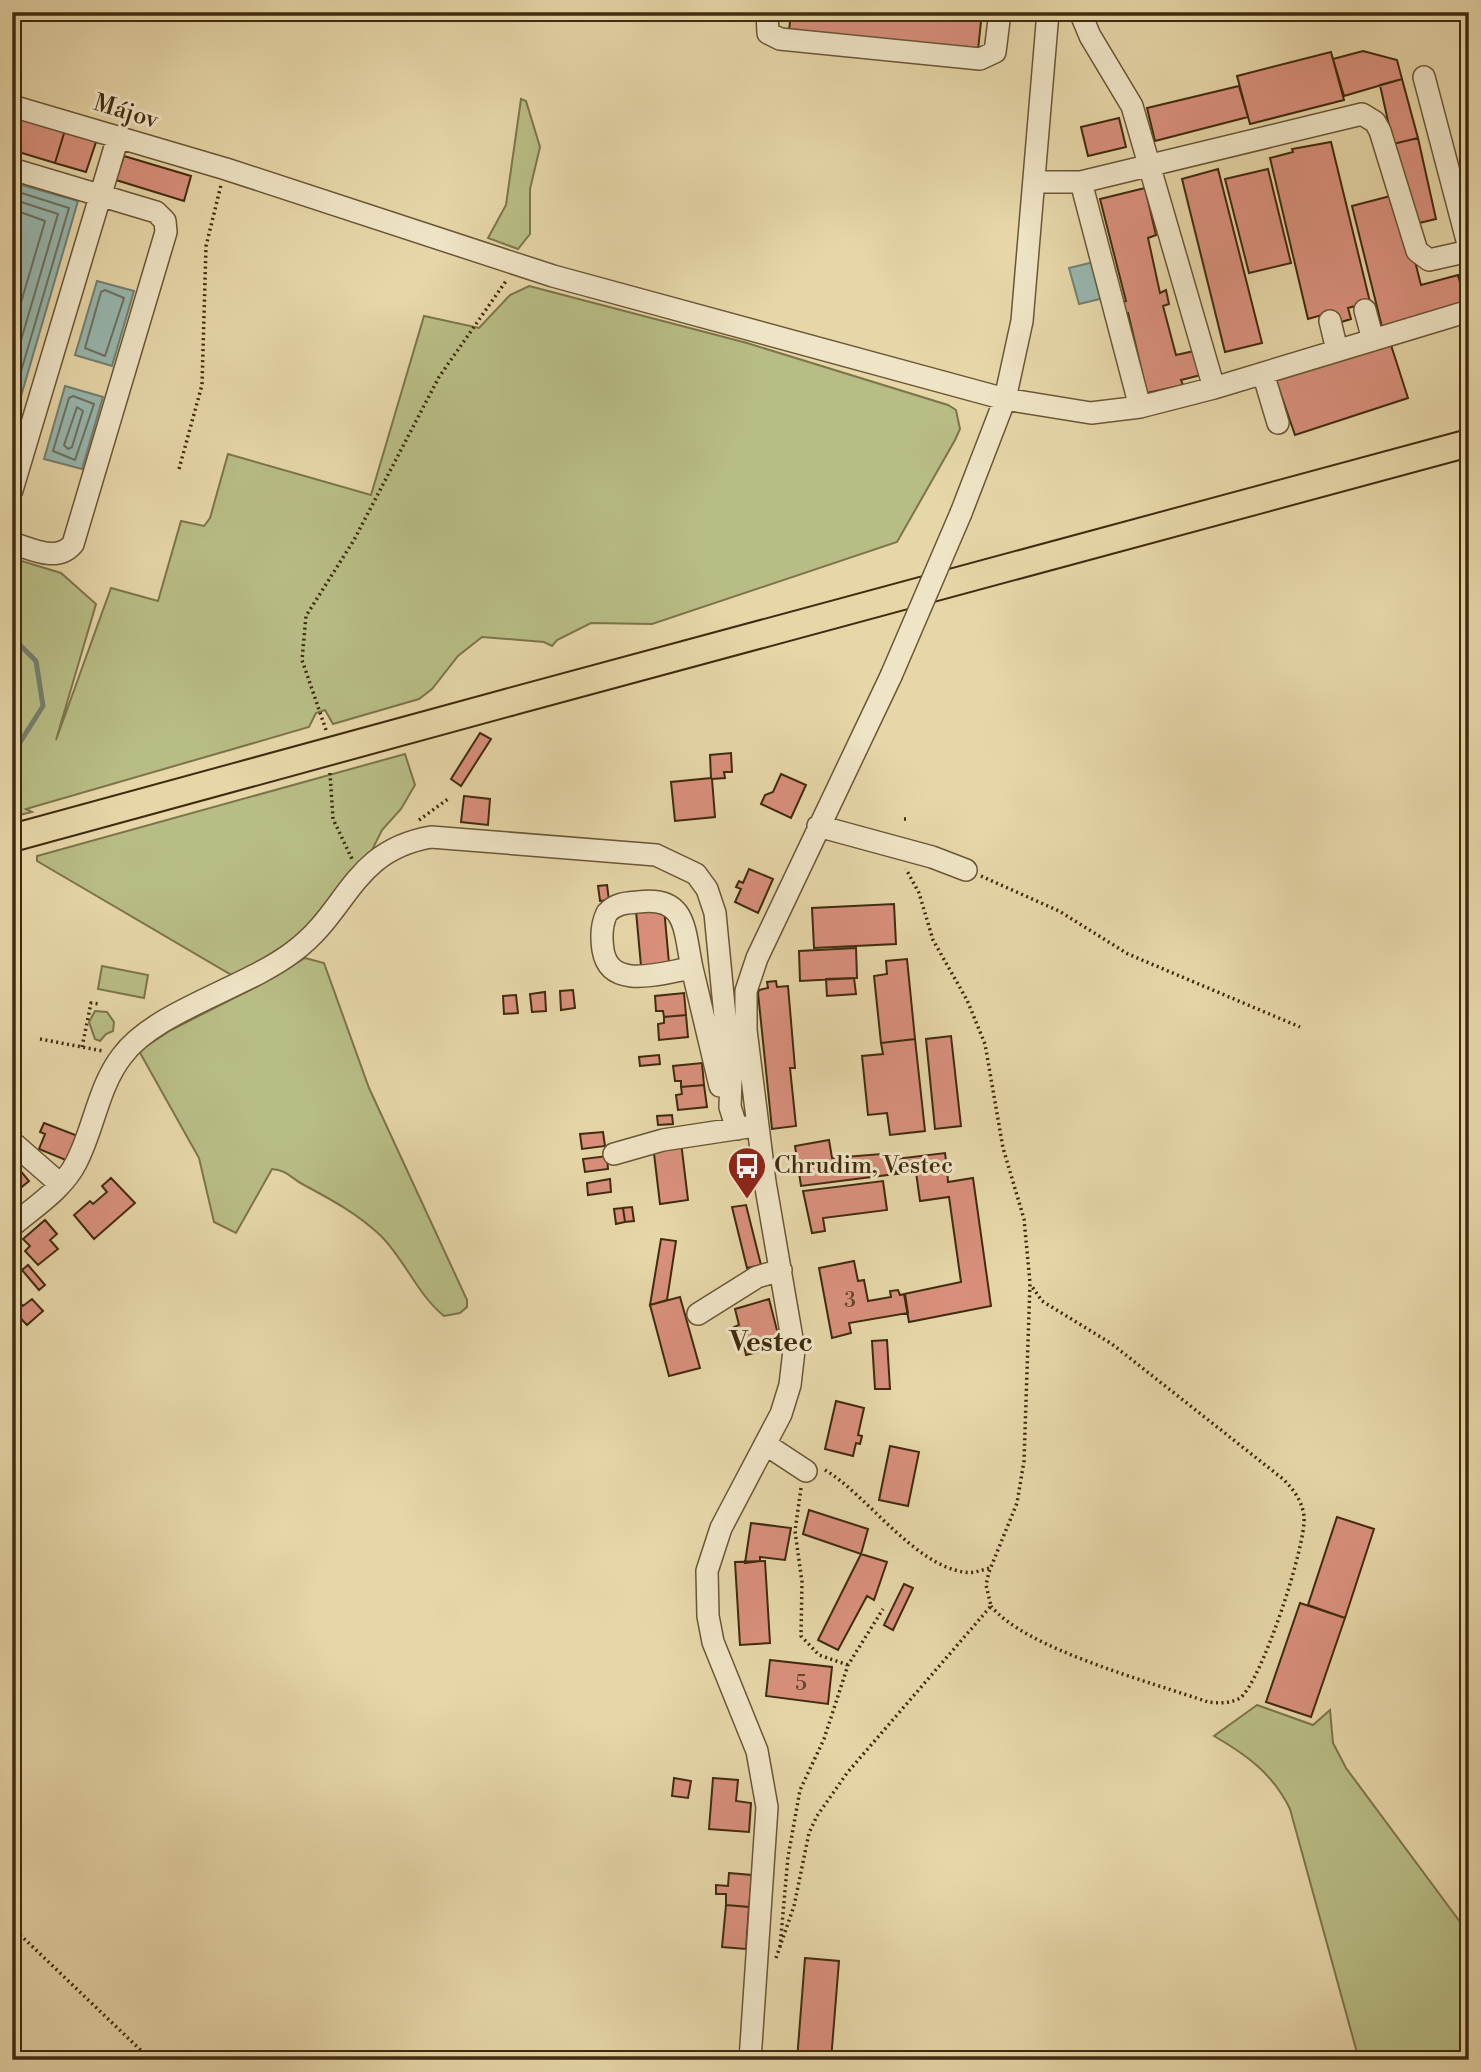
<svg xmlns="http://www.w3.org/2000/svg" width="1481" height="2072" viewBox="0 0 1481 2072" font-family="'Libre Bodoni',serif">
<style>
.green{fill:#b8bd85;stroke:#7c744a;stroke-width:2}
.water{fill:#97b7af;stroke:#747f6f;stroke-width:2}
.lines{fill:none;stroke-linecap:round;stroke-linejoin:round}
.shore{stroke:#6c715f;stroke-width:2}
.stream{stroke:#747f6f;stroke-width:5}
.building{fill:#d9907c;stroke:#402b0f;stroke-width:2}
.minor-casing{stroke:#6a5635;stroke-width:24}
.major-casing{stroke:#402b0f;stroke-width:30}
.path{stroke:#402b0f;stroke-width:3.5;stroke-dasharray:2 3.5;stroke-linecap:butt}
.minor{stroke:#efe4c6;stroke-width:21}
.major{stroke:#e6d6a8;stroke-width:26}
.minor-bridge-casing{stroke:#6a5635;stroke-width:24;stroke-linecap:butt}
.major-bridge-casing{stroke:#402b0f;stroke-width:30;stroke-linecap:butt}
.minor-bridge{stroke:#efe4c6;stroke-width:21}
.major-bridge{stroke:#e6d6a8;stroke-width:26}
.labels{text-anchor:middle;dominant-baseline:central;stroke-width:6;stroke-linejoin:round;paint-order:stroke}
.number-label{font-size:21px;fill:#66442a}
.street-label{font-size:24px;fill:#402b0f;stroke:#efe4c6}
.poi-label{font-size:24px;fill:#402b0f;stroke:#efe4c6;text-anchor:start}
.quarter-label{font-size:28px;font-weight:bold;fill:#402b0f;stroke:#efe4c6}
</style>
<rect width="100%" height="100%" fill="#e6d6a8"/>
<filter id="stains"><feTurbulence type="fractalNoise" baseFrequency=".00286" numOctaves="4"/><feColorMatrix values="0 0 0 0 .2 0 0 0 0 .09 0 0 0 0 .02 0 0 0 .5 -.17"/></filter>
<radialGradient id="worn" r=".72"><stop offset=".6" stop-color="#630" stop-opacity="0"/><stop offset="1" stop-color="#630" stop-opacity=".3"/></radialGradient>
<path class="green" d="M521 99 526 101 540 147 530 189V234L518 249 488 238 506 205Z
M529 286 747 343 948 405 956 410 960 429 955 440 897 542 652 624 591 623 557 640 552 646 544 642 482 637 458 656 432 689 419 699 333 724 325 710 316 713 309 727 26 809 32 812 12 817V558L61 573 96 604 56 740 111 588 158 601 181 521 204 526 210 518 228 454 371 495 424 316 479 328 510 295Z
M405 754 415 785 401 809 382 830 368 858 300 935 235 977 37 861V856Z
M305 958 324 963 369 1088 467 1300V1307L460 1313 444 1316C417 1294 405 1260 381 1236 358 1214 332 1200 304 1185 292 1179 287 1170 272 1169L236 1233 214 1222 199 1158 139 1051 171 1030 256 987Z
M102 966 148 975 144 998 98 989Z
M95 1011 107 1012 114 1022 113 1031 106 1034 100 1041 95 1039 89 1022Z
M1257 1705 1313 1725 1330 1710 1333 1743 1346 1768 1469 1934V2060H1359L1290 1809C1273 1774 1247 1755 1214 1736Z"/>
<path class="water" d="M15 183 78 201 12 427V192Z
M1094 262 1104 298 1079 304 1069 268Z
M97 281 134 291 112 366 75 355Z
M65 386 103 397 82 469 44 459Z"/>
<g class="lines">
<path class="shore" d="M12 190 69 208 12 402
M12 199 58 214 12 371
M12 209 45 221 12 333
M105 290 124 298 105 356 85 348 101 292Z
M73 396 94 404 75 460 53 451 69 398Z
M77 407 83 411 72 447 68 449 64 445Z"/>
<path class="stream" d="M12 637 36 661 43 706 12 755"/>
</g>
<path class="building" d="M791 12H982L978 50 789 31Z
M1363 51 1397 60 1402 79 1344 96 1333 59Z
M1331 52 1344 100 1250 124 1237 76Z
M1402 79 1418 138 1393 144 1380 85Z
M1239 86 1248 117 1155 141 1147 108Z
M12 114 65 130 55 163 12 150Z
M1119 118 1126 147 1088 156 1081 127Z
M65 130 97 139 86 172 55 163Z
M1418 138 1436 219 1415 224 1393 144Z
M1331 142 1370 302 1348 308 1351 319 1335 324 1332 312 1308 319 1270 158 1293 152 1292 149Z
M124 156 191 176 184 201 116 180Z
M1218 169 1262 343 1225 352 1182 179Z
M1268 169 1291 263 1249 273 1225 179Z
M1145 188 1156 235 1148 238 1160 293 1166 290 1169 304 1163 306 1176 355 1194 351 1201 375 1181 380 1183 385 1147 393 1128 313 1122 314 1119 303 1126 301 1100 199Z
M1398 194 1421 285 1458 275 1466 305 1382 327 1352 206Z
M1390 342 1408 398 1295 435 1276 380Z
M480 733 491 739 461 786 451 779Z
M731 753 732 772H724L725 778 712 779 715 817 675 821 671 782 711 778 710 755Z
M781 774 806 785 791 818 761 804 765 795 773 792Z
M464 796 490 799 488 825 461 822Z
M749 869 773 879 758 913 735 902 741 889 736 887 739 881 743 883Z
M607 885 609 900 600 901 598 886Z
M894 904 896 944 814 948 812 908Z
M664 908 669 963 641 966 636 911Z
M856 948 857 978 800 981 799 951Z
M907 959 915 1039 881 1043 874 976 887 974 886 961Z
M854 978 856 994 827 996 826 979Z
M776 981 777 987 788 986 795 1068H790L796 1126 772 1129 758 993 759 990 768 988 767 982Z
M573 990 575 1008 561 1010 560 991Z
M545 992 546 1011 532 1012 530 994Z
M684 993 686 1015 664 1017 663 1011H656L655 996Z
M516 995 518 1013 504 1014 503 996Z
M686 1015 688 1037 659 1040 658 1024 664 1023V1017Z
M951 1036 961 1126 935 1129 926 1039Z
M915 1039 925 1131 890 1135 887 1113 868 1115 862 1056 883 1054 881 1043Z
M659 1055 660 1064 640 1066 639 1057Z
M702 1063 704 1085 681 1087V1081H675L673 1066Z
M704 1085 707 1107 678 1110 676 1095 682 1094 681 1087Z
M672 1115 673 1124 658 1125 657 1116Z
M44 1123 78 1136 68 1161 39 1149 45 1134 40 1132Z
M603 1132 605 1146 582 1149 580 1134Z
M829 1140 832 1158 894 1153 895 1174 801 1186 795 1146Z
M681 1142 688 1200 660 1204 653 1145Z
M945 1153 947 1168 897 1174 895 1159Z
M607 1156 608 1169 585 1172 583 1159Z
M14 1163 29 1181 12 1195V1164Z
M947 1168 948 1182 973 1178 991 1306 909 1322 904 1294 961 1282 949 1197 920 1201 916 1172Z
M111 1178 135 1203 94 1239 74 1215 90 1201 93 1204 107 1192 102 1186Z
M610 1179 611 1192 588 1195 587 1183Z
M883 1181 887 1210 823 1218 825 1231 812 1233 803 1191Z
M746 1205 761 1265 747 1268 732 1207Z
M632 1207 634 1221 625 1222 623 1208Z
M623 1208 625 1222 616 1224 614 1209Z
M45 1220 57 1234 50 1240 58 1249 38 1265 25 1251 30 1246 23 1239Z
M661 1239 676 1241 667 1300 650 1305Z
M854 1261 858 1281 864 1280 868 1301 891 1297 890 1291 898 1290 900 1295 905 1294 908 1313 849 1323 851 1333 832 1338 819 1268Z
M28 1265 45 1285 39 1290 22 1270Z
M14 1296 23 1306 32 1299 43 1311 27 1325 12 1309Z
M680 1297 700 1368 669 1376 650 1305Z
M769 1299 781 1346 746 1355 744 1345 739 1346 734 1327 739 1325 735 1309Z
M887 1340 890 1389H875L872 1341Z
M836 1401 864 1408 858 1435 862 1436 860 1444 856 1443 853 1456 825 1449Z
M890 1446 919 1452 908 1506 879 1500Z
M809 1510 868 1529 861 1554 803 1534Z
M1337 1517 1374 1529 1345 1618 1308 1605Z
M751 1523 791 1528 785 1560 760 1557V1561L745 1563Z
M861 1554 887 1562 874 1600 867 1596 838 1650 818 1640Z
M765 1561 770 1643 740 1645 735 1562Z
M904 1584 913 1588 893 1630 884 1625Z
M1300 1603 1345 1618 1311 1717 1266 1702Z
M770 1660 832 1667 828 1704 766 1696Z
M674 1778 691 1781 688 1798 672 1796Z
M713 1778 738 1780 736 1801 751 1803 749 1832 709 1829Z
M729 1873 752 1875 749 1907 726 1905V1894H716V1885L728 1886Z
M726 1905 749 1907 746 1949 722 1947Z
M805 1958 839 1961 831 2060H797Z"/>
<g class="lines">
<g class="minor-casing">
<path id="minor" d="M767 12 768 33 780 39 980 59 995 52 1000 12
M1080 12 1090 36 1132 106 1214 388 1469 311
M1424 77 1469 248
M12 106 226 169 553 276 1005 399 1091 413 1140 407
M12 169 156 212 165 221 166 232 73 544C57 563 32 549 12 543
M1035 182H1081L1362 114 1375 122 1380 131 1417 251 1429 260 1469 251
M1081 182 1140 407 1214 388
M1365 310 1373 340
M1330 321 1337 350
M1263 373 1278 423
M12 490 118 137
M961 513 1005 399 1022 321 1048 12
M818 826 932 857 966 870
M692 968C684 930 687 895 638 902 626 903 616 903 607 913 601 925 601 937 603 950 610 992 663 972 692 968L720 1086
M12 1142 60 1184
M614 1154 663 1140 748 1127
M12 1226C33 1208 63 1189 76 1163 94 1129 98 1087 122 1056 155 1011 246 988 293 952 349 911 351 851 431 837L656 855 696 874 707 889 715 913 731 1079 730 1107 737 1129
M698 1314 757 1277 781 1270
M765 1444 806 1471
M750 2060 767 1807 757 1751 713 1642 708 1616 707 1571 721 1528 781 1414 790 1385 794 1350 765 1182 746 1030V991L757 958 891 676"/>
</g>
<g class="major-casing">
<path id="major" d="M510 702 1469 443"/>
</g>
<path class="path" d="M179 469 202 385 206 246 221 185
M326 730 302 660 306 616 354 540 439 377 506 281
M330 773 333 819 352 859
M904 819H907
M419 820 448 799
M981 876 1059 911 1128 954 1300 1027
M40 1039 103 1051
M82 1047 91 1003 99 1004
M825 1470C866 1494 914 1565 964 1572 973 1574 981 1570 990 1568
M801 1488 795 1531 802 1582 801 1636 819 1655 848 1665
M991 1606C1025 1649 1154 1683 1208 1702 1219 1703 1230 1704 1240 1698 1261 1683 1307 1544 1304 1516 1302 1501 1294 1490 1283 1479L1112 1344 1042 1301 1031 1285
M12 1927 151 2060
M780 1947 788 1857 800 1790 824 1739 848 1665 883 1609
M776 1958 794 1906 809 1833 817 1816 847 1773 991 1606 986 1585 989 1572 1017 1503 1024 1461 1030 1283 1024 1219 1003 1148 985 1044 967 1000 933 940 919 893 906 869"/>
<use href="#minor" class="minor"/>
<use href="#major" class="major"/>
<g class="minor-bridge-casing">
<path id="minor-bridge" d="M891 676 961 513"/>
</g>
<g class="major-bridge-casing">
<path id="major-bridge" d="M12 838 510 702"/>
</g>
<use href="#minor-bridge" class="minor-bridge"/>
<use href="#major-bridge" class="major-bridge"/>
</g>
<defs>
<g id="bus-pin" transform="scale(2.0125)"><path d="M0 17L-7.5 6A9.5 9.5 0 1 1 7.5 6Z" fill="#8f2418" stroke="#efe4c6"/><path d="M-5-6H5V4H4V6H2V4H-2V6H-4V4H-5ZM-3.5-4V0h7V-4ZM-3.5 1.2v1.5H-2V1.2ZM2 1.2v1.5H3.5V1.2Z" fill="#fff"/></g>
</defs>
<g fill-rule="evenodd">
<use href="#bus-pin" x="747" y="1166"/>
</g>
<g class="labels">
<g class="number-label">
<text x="850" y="1301">3</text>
<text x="801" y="1684">5</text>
</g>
<g class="street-label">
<text transform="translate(126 112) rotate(17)">Májov</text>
</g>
<g class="poi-label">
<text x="774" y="1166">Chrudim, Vestec</text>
</g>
<g class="quarter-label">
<text x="771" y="1342">Vestec</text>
</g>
</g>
<rect width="1481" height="2072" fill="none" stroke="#e6d6a8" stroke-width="42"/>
<rect x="14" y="14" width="1453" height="2044" fill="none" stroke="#402b0f" stroke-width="3.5"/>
<rect x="21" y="21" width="1439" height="2030" fill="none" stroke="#402b0f" stroke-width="2"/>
<rect width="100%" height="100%" filter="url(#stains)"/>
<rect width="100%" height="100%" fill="url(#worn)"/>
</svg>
